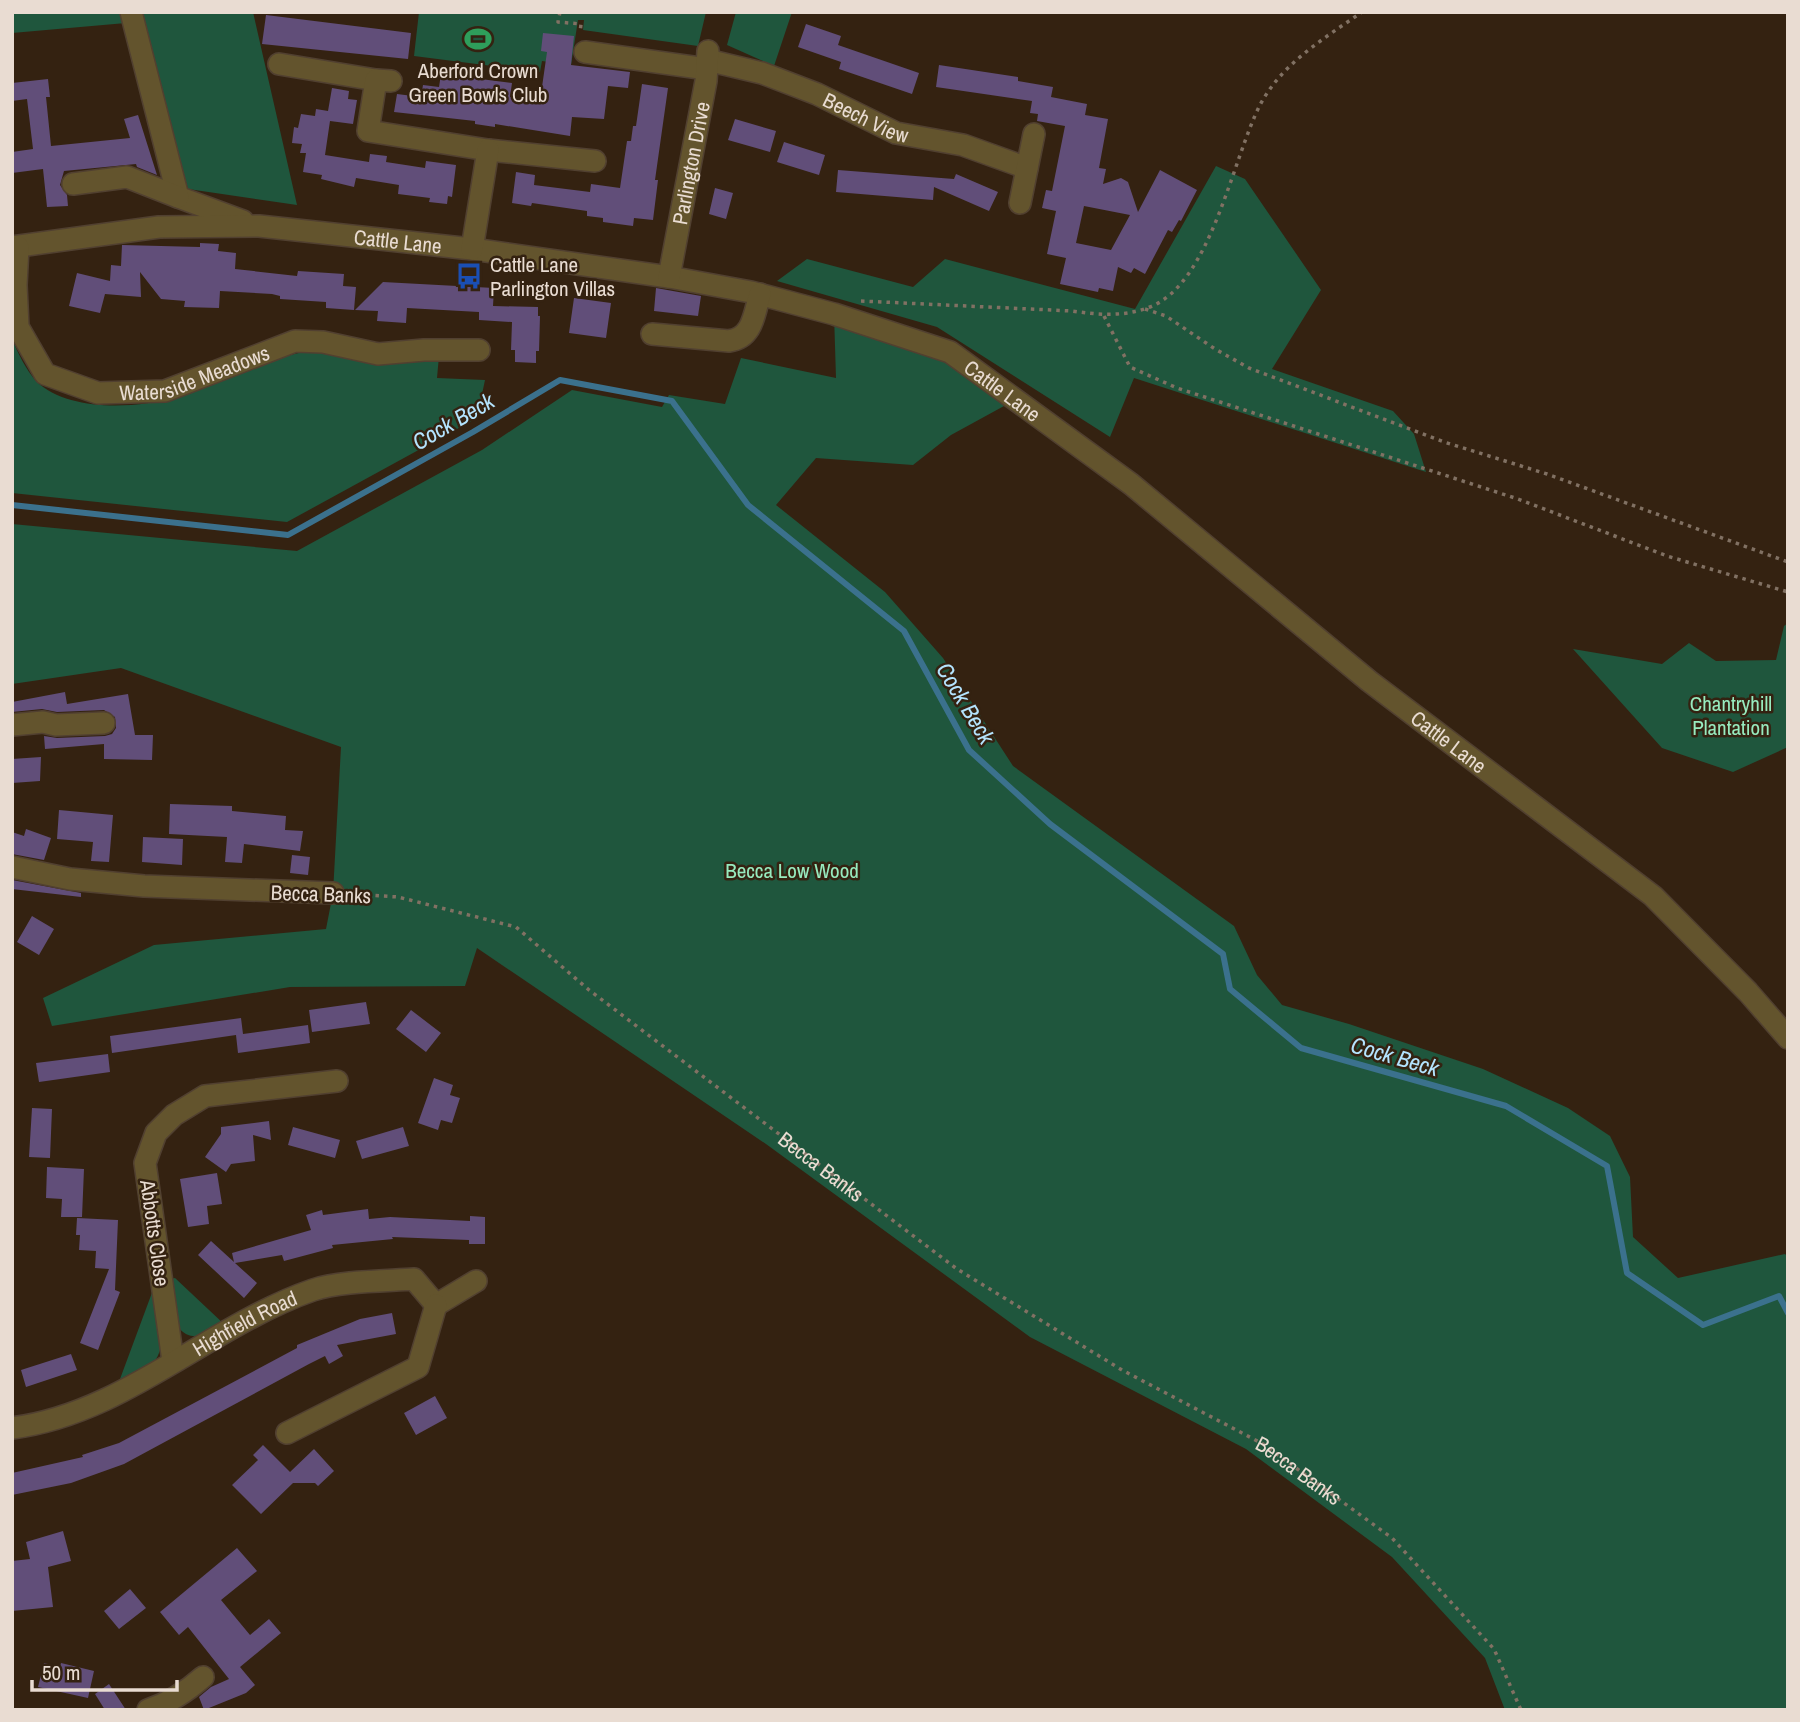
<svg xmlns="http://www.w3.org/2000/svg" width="1800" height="1722" viewBox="0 0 1800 1722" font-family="'Archivo Narrow',sans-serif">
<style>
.green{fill:#1f563d}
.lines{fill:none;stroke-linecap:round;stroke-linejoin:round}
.stream{stroke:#3b718d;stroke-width:6}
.building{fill:#614e79;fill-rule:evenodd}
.minor-casing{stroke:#514030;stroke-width:24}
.path{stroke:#817163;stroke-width:3.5;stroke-dasharray:3.5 5;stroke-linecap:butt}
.minor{stroke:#63542d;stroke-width:21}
.labels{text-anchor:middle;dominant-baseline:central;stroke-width:5;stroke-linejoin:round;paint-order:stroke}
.poi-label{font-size:21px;fill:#e9dcd2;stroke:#342211}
.street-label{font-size:21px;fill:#e9dcd2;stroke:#342211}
.park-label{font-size:21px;fill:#97ebbf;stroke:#342211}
.water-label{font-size:23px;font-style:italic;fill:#b4e4fe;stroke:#342211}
</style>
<rect width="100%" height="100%" fill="#342211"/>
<path class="green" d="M12 12H124L126 23 12 33Z
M139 12H253L297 205 188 189Z
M419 12H706L698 46 583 30 584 20H578L571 65 542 61 540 72 414 56Z
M736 12H792L774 66 727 45Z
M1216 166 1245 179 1321 290 1272 369 1393 411 1414 434 1426 472 1134 378 1110 437 937 327 777 281 807 259 913 287 945 259 1135 309Z
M834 314 950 352 1015 400 951 435 913 465 816 458 776 505 885 592 943 658 1013 766 1234 926 1257 975 1282 1005 1349 1024 1483 1069 1568 1108 1610 1136 1630 1177 1633 1237 1678 1278 1785 1254 1788 1257V1710H1505L1485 1658 1392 1557 1246 1449 1030 1337 766 1144 477 948 465 986 290 987 52 1026 43 998 154 945 326 929 333 893 341 747 121 668 12 684V524L297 551 482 450 572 390 662 407 669 395 725 404 741 358 836 378Z
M12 339C18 353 26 370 36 381 68 412 136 409 175 397 220 384 262 360 307 351L439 356 437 378 485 380 477 418 287 522 12 493Z
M1788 623V747L1733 772 1662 748 1573 649 1662 664 1689 643 1716 661 1776 660 1784 626Z
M175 1278 225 1325C208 1333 192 1345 177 1326L169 1279Z
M153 1290C157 1312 171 1347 151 1365 144 1372 132 1377 123 1382L120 1379Z"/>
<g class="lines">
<path class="stream" d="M12 505 288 535 473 432 560 380 672 401 748 505 904 631 969 750 1050 824 1223 954 1230 989 1301 1048 1506 1106 1607 1166 1627 1273 1703 1325 1779 1296 1788 1313"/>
</g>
<path class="building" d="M266 15 411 33 408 59 262 44Z
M806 24 841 36 838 45 919 73 912 94 839 69 841 62 798 47Z
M543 33 574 36 571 65 630 72 628 88 608 86 604 119 572 117 570 136 495 124V127L475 124V121L394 112 397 94 421 97 423 85 439 87 441 74 512 83 510 97 540 101 547 52 541 51Z
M939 65 1018 77V81L1053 87 1051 97 1087 104 1085 115 1108 119 1099 168 1106 169 1103 184 1121 178 1128 182 1138 212 1160 170 1197 190 1181 221 1179 220 1172 232 1168 230 1145 274 1134 268 1131 273 1118 267 1113 291 1099 288 1098 292 1060 284 1066 258 1047 254 1056 211 1042 208 1046 190 1052 191 1065 126 1037 121 1038 114 1030 113 1032 101 936 87ZM1084 206 1130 215 1111 250 1076 243Z
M48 79 50 97H46L51 146 130 138 124 119 138 115 157 175 137 167 136 164 64 171 60 185 67 195 68 206 47 207 43 169 12 173V152L33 149 27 99 12 101V83Z
M642 84 668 88 655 180H658L653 220 634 218 633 226 603 222V218L587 216V211L532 203 531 206 512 203 516 172 535 175 534 185 590 192 591 184 620 188 627 141H631L633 126H636Z
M332 88 349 91 348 99 357 100 353 124 330 121 325 155 369 162 370 154 387 156 386 162 425 168 426 161 456 165 452 197 448 196 447 204 429 202 430 198 398 194 399 185 356 178 354 187 321 179 322 175 303 172 306 153H300L302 144 292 143 294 127 298 128 301 114 315 116 316 109 328 111Z
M735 119 776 131 770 152 728 140Z
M784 142 825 155 819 175 777 162Z
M838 170 954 179 956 174 998 192 989 211 934 187 933 200 836 192Z
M715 188 733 193 726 219 709 214Z
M200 243 219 244 218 251 236 253 235 269 297 276 298 271 344 274 343 286 356 287 354 310 326 308V302L280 299V296L272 294 220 291 219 308 184 307 185 301 161 299 140 272 141 297 105 294 100 313 69 306 77 273 110 281 111 265 121 266 122 245 200 247Z
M383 282 494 288 493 306 538 307V316H540L539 351H536V363L515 362V350H511L512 322 479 320V312L407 308 406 323 377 321 378 311 355 310Z
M656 288 701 296 698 316 654 311Z
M574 298 611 303 606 338 569 333Z
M65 692 67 704 128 694 135 735H153L152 760 104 759V744L45 749 44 736 57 738 105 736 112 734 116 728 115 717 104 710 57 712 42 709 12 712V702Z
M41 757 40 781 12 783V759Z
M170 804 232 806V811L286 816 285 830 303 831 300 851 244 844 242 863 225 862 227 837 169 834Z
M59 810 113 815 109 862 91 861 93 842 57 839Z
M26 829 51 838 44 860 12 854V832L24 836Z
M143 837 183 839 182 865 142 862Z
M292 855 310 857 308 875 290 873Z
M12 880 81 893V897L12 889Z
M32 916 54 929 39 955 17 942Z
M366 1002 370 1024 312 1032 309 1010Z
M411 1010 441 1033 426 1052 396 1029Z
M241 1018 243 1034 308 1025 310 1043 238 1053 236 1035 112 1053 110 1036Z
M108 1054 110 1072 39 1082 36 1063Z
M434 1078 453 1085 450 1095 460 1098 452 1123 441 1120 438 1130 418 1123Z
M32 1108 52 1109 50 1158 29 1157Z
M269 1121 271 1140 253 1135 255 1161 231 1164 226 1172 205 1157 221 1134V1127Z
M293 1127 340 1140 335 1158 288 1145Z
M403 1127 409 1146 362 1159 356 1141Z
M47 1167 84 1169 82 1217H61L62 1199 46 1198Z
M217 1173 222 1204 207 1206 209 1224 188 1227 180 1179Z
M368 1209 369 1219 390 1217 470 1221V1216L485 1217V1244H469V1240L392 1237 393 1239 332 1245 333 1248 284 1261 282 1255 235 1263 257 1283 244 1298 198 1255 211 1241 234 1262 232 1253 311 1230 306 1215 322 1210 323 1215Z
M77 1218 118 1220 115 1290 120 1292 98 1350 80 1343 109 1269 95 1268 96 1251 79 1250 80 1235H76Z
M392 1313 396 1334 337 1345 343 1356 329 1364 325 1356 309 1364 124 1464 71 1483 12 1495V1473L83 1457 82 1455 119 1443 297 1348V1345L360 1319Z
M71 1354 77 1370 26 1387 21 1370Z
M435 1396 447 1418 416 1435 404 1413Z
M263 1445 290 1472 314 1449 334 1471 318 1486 315 1483H293L261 1514 232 1485 258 1460 253 1455Z
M63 1531 71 1561 48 1567 53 1607 12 1611V1561L30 1559 26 1542Z
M237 1548 257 1571 221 1600 250 1635 269 1619 281 1633 240 1667 255 1685 246 1693 204 1710 199 1697 211 1687 229 1679 188 1627 179 1635 160 1612Z
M130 1589 146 1608 119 1629 104 1611Z
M44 1663 60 1667 61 1663 94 1671 88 1698 38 1687Z
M109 1684 126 1710H105L95 1694Z"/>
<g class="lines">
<g class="minor-casing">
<g id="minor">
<path d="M131 12 178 197 243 221"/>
<path d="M585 52 707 69"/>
<path id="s2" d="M707 60 762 73 817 94 896 133 963 145 1027 168"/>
<path d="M279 64 376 80"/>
<path d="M391 81 376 80 368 131 488 150 595 161"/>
<path d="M73 184 127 177 178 197"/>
<path d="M1020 203 1034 134"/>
<path id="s3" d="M12 247 159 227 259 226 472 249 669 277 751 292 834 314 950 352 1131 484 1369 681 1653 896 1748 992 1788 1038"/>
<path id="s4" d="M18 247 16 285 18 327 45 374 98 393 165 391 295 341 323 342 378 354 424 350H479"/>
<path d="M472 249 488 150"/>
<path id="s5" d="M669 277 706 81 708 51"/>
<path d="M652 334 729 341C753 338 754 314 760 294"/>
<path d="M12 725 43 722 56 725 104 723"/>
<path d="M12 867 70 879 144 886 333 893"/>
<path d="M173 1361 145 1163 156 1133 174 1115 205 1096 337 1081"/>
<path id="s6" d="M12 1428C124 1414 209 1326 313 1290 338 1281 386 1281 414 1279L436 1305 476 1281"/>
<path d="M287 1433 418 1367 436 1305"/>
<path d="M148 1710C169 1703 186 1692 203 1677"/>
</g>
</g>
<g class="path">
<path d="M560 12 558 22 581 24 580 33"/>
<path d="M861 301 1072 311C1099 315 1124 317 1150 307 1211 283 1232 160 1260 105 1282 63 1325 38 1362 12"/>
<path d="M1145 309 1166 316 1215 349 1249 368 1444 442 1547 474 1788 562"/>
<path d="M1104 316 1130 367 1177 388 1518 499 1667 556 1788 592"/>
<path id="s1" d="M350 894 398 897 516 927 589 990 957 1269 1122 1370 1263 1444 1392 1538 1494 1649 1521 1710"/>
</g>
<use href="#minor" class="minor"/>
</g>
<defs>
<g id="stadium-bare" transform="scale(2.1)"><path d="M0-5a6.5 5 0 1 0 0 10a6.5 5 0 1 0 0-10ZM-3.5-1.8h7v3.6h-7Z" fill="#2e9e5b" stroke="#342211" stroke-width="2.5" paint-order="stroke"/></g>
<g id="bus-bare" transform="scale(2.1)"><path d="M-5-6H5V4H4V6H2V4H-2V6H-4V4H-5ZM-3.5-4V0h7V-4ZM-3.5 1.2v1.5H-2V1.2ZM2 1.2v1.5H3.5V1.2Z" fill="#1a4fb4" stroke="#342211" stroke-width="2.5" paint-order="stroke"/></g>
</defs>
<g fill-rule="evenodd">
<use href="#stadium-bare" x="478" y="39"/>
<use href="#bus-bare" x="469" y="276"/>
</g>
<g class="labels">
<g class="poi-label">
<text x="478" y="70">Aberford Crown<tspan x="478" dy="24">Green Bowls Club</tspan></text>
<text x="490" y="264" text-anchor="start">Cattle Lane<tspan x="490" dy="24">Parlington Villas</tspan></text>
</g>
<g class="street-label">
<text stroke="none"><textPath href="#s2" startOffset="170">Beech View</textPath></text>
<text stroke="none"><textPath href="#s5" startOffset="116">Parlington Drive</textPath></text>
<text stroke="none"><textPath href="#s3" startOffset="388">Cattle Lane</textPath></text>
<text stroke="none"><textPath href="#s4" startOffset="290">Waterside Meadows</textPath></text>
<text stroke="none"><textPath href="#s3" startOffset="1018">Cattle Lane</textPath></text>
<text stroke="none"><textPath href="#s3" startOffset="1586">Cattle Lane</textPath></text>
<text transform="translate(321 894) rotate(2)">Becca Banks</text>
<text stroke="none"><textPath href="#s1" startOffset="558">Becca Banks</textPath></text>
<text transform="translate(155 1233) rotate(82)">Abbotts Close</text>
<text stroke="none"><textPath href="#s6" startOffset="257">Highfield Road</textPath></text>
<text stroke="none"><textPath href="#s1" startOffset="1125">Becca Banks</textPath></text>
</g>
<g class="park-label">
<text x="1731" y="703">Chantryhill<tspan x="1731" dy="24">Plantation</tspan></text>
<text x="792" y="870">Becca Low Wood</text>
</g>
<g class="water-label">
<text transform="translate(453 421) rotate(-30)">Cock Beck</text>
<text transform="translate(966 703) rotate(59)">Cock Beck</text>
<text transform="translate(1395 1056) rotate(16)">Cock Beck</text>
</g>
</g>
<rect width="1800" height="1722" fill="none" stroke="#e9dcd2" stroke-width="28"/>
<path d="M32 1680v10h145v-10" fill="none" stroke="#e9dcd2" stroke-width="3.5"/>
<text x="42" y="1680" font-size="21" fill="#e9dcd2" stroke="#342211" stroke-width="5" paint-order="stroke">50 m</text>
</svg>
